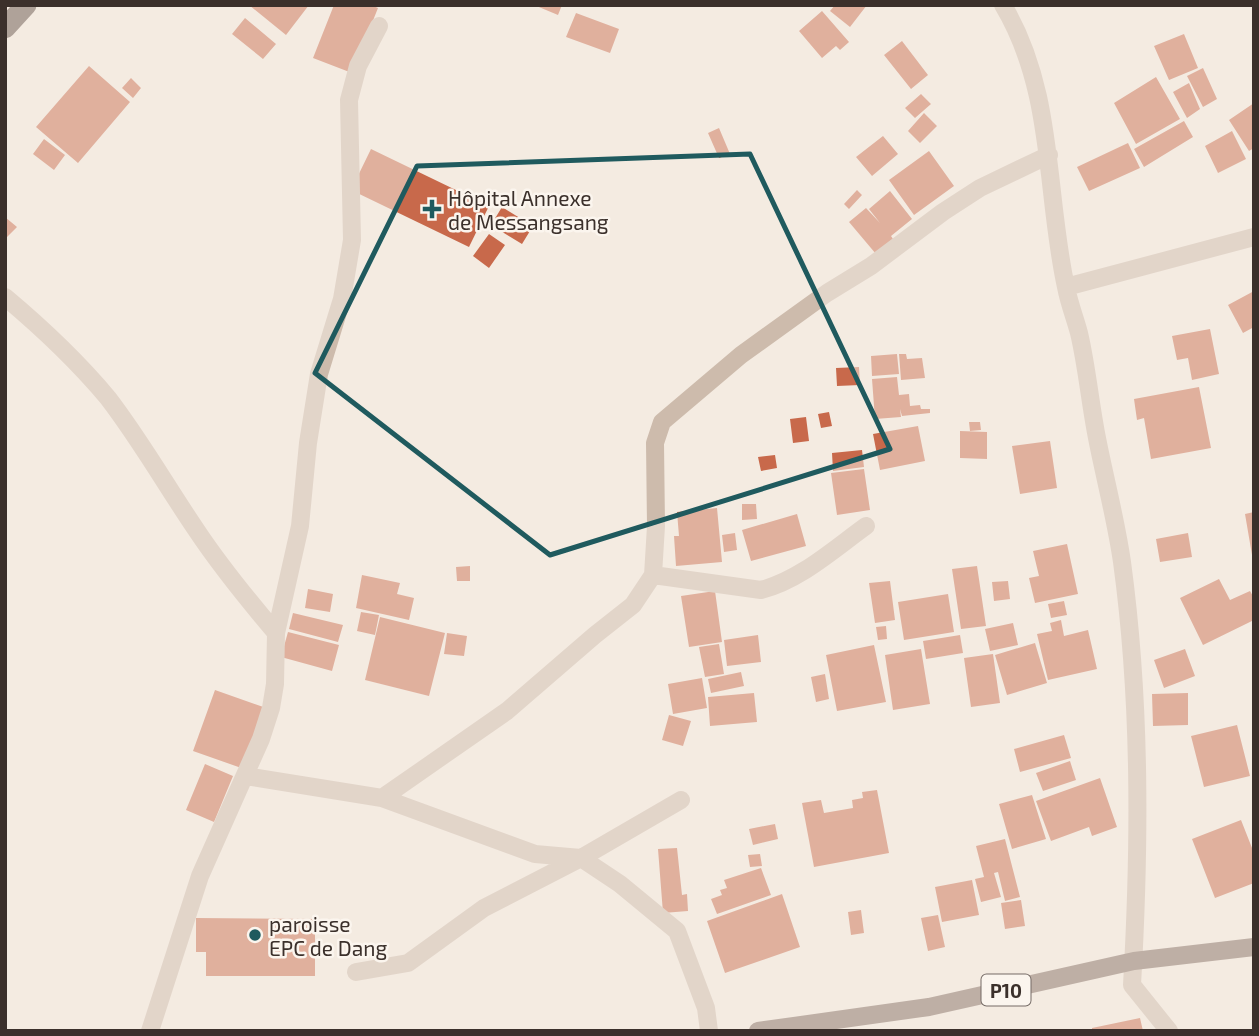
<svg xmlns="http://www.w3.org/2000/svg" width="1259" height="1036" viewBox="0 0 1259 1036" font-family="'Exo 2',sans-serif">
<style>
.building{fill:#c8694b}
.lines{fill:none;stroke-linecap:round;stroke-linejoin:round}
.minor{stroke:#cdbbac;stroke-width:18}
.major{stroke:#7d675c;stroke-width:18}
.highway{stroke:#5c4a42;stroke-width:21}
.marked{fill:none;stroke:#1f5a5e;stroke-width:5;stroke-linejoin:round}
.poi-dot{fill:#1f5a5e;stroke:#fbf5ee;stroke-width:2.5}
.labels{text-anchor:middle;dominant-baseline:central;stroke-width:5;stroke-linejoin:round;paint-order:stroke}
.shield{fill:#fbf5ee;stroke:#756b66;stroke-width:2}
.shield-label{font-size:19px;font-weight:bold;fill:#3b302b}
.poi-label{font-size:21px;fill:#3b302b;stroke:#fbf5ee;text-anchor:start}
</style>
<rect width="100%" height="100%" fill="#f4ebe1"/>
<path class="building" d="M249 5H309L286 35Z
M334 5H371L378 8 352 73 313 58Z
M534 5H562L558 15Z
M835 5H867L850 27 830 11Z
M822 11 849 42 840 50 836 46 822 58 799 31Z
M576 13 619 29 610 53 566 37Z
M245 18 276 44 263 59 232 34Z
M1184 34 1198 68 1169 80 1154 46Z
M902 41 928 75 911 89 884 55Z
M89 66 130 102 78 163 36 127Z
M1203 68 1217 99 1203 107 1187 76Z
M1156 77 1180 119 1136 144 1114 103Z
M131 78 141 88 133 98 122 88Z
M1189 83 1200 109 1187 118 1173 92Z
M921 94 931 104 915 118 905 108Z
M1254 103V148L1249 151 1229 120Z
M924 113 937 126 920 143 908 131Z
M1184 121 1193 137 1144 167 1134 149Z
M719 128 730 154 719 158 708 133Z
M1232 131 1246 159 1218 173 1205 146Z
M883 136 898 154 872 176 856 157Z
M44 139 65 155 54 170 33 154Z
M1128 143 1140 168 1089 191 1077 167Z
M371 149 489 206 469 247 351 190Z
M929 151 954 186 914 215 889 180Z
M857 190 862 195 849 209 844 204Z
M890 191 912 219 891 236 893 239 876 254 849 222 866 208 880 223 869 209Z
M502 207 533 226 522 244 491 225Z
M5 217 17 227 5 239Z
M489 234 505 245 489 268 473 256Z
M1254 291V327L1243 333 1228 305Z
M1210 329 1219 374 1192 380 1188 358 1177 360 1172 336Z
M897 354 899 374 872 376 871 356Z
M899 354H906L907 359 922 358 925 378 901 380Z
M859 367 860 385 837 386 836 368Z
M897 377 899 395 909 394 910 406 920 405 921 409H930V413L902 416 900 409 901 417 875 419 872 379Z
M1199 387 1211 448 1151 459 1144 418 1137 420 1134 399Z
M829 412 832 426 821 428 818 414Z
M806 417 809 441 793 443 790 419Z
M969 422H980L981 430 970 431Z
M918 426 925 461 880 470 873 434Z
M960 431 987 432V459L960 458Z
M1050 441 1057 488 1020 494 1012 446Z
M862 450 864 467 833 471 832 453Z
M775 455 777 468 761 471 758 457Z
M864 469 870 510 837 515 831 473Z
M742 504H756L757 519 742 520Z
M717 508 722 562 676 566 674 536H679L677 512Z
M1254 512V554L1252 555 1245 514Z
M797 514 806 546 751 561 742 530Z
M735 533 737 550 724 552 722 535Z
M1188 533 1192 557 1160 562 1156 539Z
M1067 544 1078 594 1035 603 1029 578 1039 576 1033 551Z
M470 566V581H457L456 567Z
M977 566 986 626 961 629 952 569Z
M362 575 400 583 397 594 414 598 409 620 356 608Z
M1219 579 1230 600 1250 591 1254 598V620L1203 645 1180 598Z
M890 581 895 620 875 623 869 583Z
M1008 581 1010 599 994 601 992 582Z
M308 589 333 594 330 612 305 608Z
M715 591 722 642 689 647 681 596Z
M948 594 954 632 904 640 898 602Z
M1064 601 1067 615 1051 618 1048 604Z
M361 612 379 615 375 635 357 631Z
M293 613 343 625 338 642 289 629Z
M380 617 445 633 429 696 365 680Z
M1061 620 1064 636 1088 630 1097 669 1048 680 1037 634 1052 631 1050 623Z
M1013 623 1018 645 990 651 985 629Z
M886 626 887 639 878 640 876 627Z
M288 632 339 645 332 671 281 657Z
M447 633 467 636 464 656 444 654Z
M758 635 761 662 727 666 724 640Z
M960 635 963 653 926 659 923 641Z
M1035 643 1047 683 1007 695 995 655Z
M719 644 724 674 705 677 699 647Z
M874 645 886 702 837 711 826 655Z
M921 649 930 704 893 710 885 655Z
M1185 649 1195 676 1164 688 1154 660Z
M993 654 1000 703 971 707 964 658Z
M741 672 744 686 711 693 708 679Z
M825 674 829 699 816 702 811 677Z
M702 678 707 708 673 714 668 684Z
M215 690 269 709 247 770 193 751Z
M754 693 757 722 710 726 708 697Z
M1188 693V725L1153 726 1152 694Z
M669 715 691 721 683 746 662 740Z
M1237 725 1250 776 1204 787 1191 736Z
M1064 735 1071 758 1020 772 1014 749Z
M1070 761 1076 780 1043 791 1036 773Z
M205 764 233 776 214 822 186 810Z
M1100 778 1117 827 1092 836 1089 827 1051 841 1036 801Z
M877 790 889 853 814 867 802 803 821 800 824 813 853 808 852 800 863 798 862 792Z
M1032 795 1046 839 1012 849 999 804Z
M1241 820 1254 853V883L1215 898 1192 839Z
M775 824 778 839 753 845 749 829Z
M1005 839 1020 897 1005 901 998 872 994 873 1001 897 981 902 975 879 984 877 976 846Z
M677 848 682 895 687 894 688 911 663 913 658 849Z
M760 854 762 866 750 867 748 855Z
M761 868 771 895 717 914 711 899 722 895 720 890 727 888 724 880Z
M972 880 979 915 942 922 935 887Z
M782 894 800 947 725 973 707 921Z
M1021 900 1025 926 1005 929 1001 903Z
M861 910 864 933 851 935 848 912Z
M938 915 945 947 928 951 921 918Z
M196 918 315 919V976H206V952H196Z
M1140 1018 1143 1031H1092V1028Z"/>
<g class="lines">
<path class="minor" d="M1003 5C1055 92 1045 192 1066 287 1069 303 1075 318 1079 333 1087 367 1090 403 1097 438 1105 479 1116 520 1122 562 1141 702 1140 845 1132 985L1169 1031
M1066 287 1254 237
M5 297C42 328 77 361 108 398 141 441 167 487 197 531 221 567 248 600 276 633
M653 575 761 590C800 580 834 549 866 526
M246 776 382 798 535 854 581 858 620 884 677 931 706 1008 709 1031
M382 798 507 711 595 635 633 605 653 575 656 526 655 443 662 422 741 355 827 293 871 266 943 212 980 188 1049 155
M356 972 408 963 484 908 581 858 681 800
M150 1031 200 876 261 739 271 708 275 684 276 633 300 526 308 443 319 374 342 299 352 240 349 100 358 66 379 26"/>
<path class="major" d="M758 1031 929 1007 1134 961 1254 947"/>
<path class="highway" d="M5 28 26 5"/>
</g>
<path d="M0 0H1259V1036H0ZM750 154 890 449 550 555 315 373 417 166Z" fill="#f4ebe1" fill-opacity=".55" fill-rule="evenodd"/>
<path class="marked" d="M750 154 890 449 550 555 315 373 417 166Z"/>
<g class="poi-dot">
<path d="M428.5 198.5h7v7h7v7h-7v7h-7v-7h-7v-7h7z"/>
<circle cx="255" cy="935" r="7"/>
</g>
<g class="labels">
<rect class="shield" x="981.5" y="974.5" width="49" height="31" rx="5"/>
<g class="shield-label">
<text x="1006" y="990">P10</text>
</g>
<g class="poi-label">
<text x="448" y="197">Hôpital Annexe<tspan x="448" dy="24">de Messangsang</tspan></text>
<text x="269" y="923">paroisse<tspan x="269" dy="24">EPC de Dang</tspan></text>
</g>
</g>
<rect width="1259" height="1036" fill="none" stroke="#3b302b" stroke-width="14"/>
</svg>
